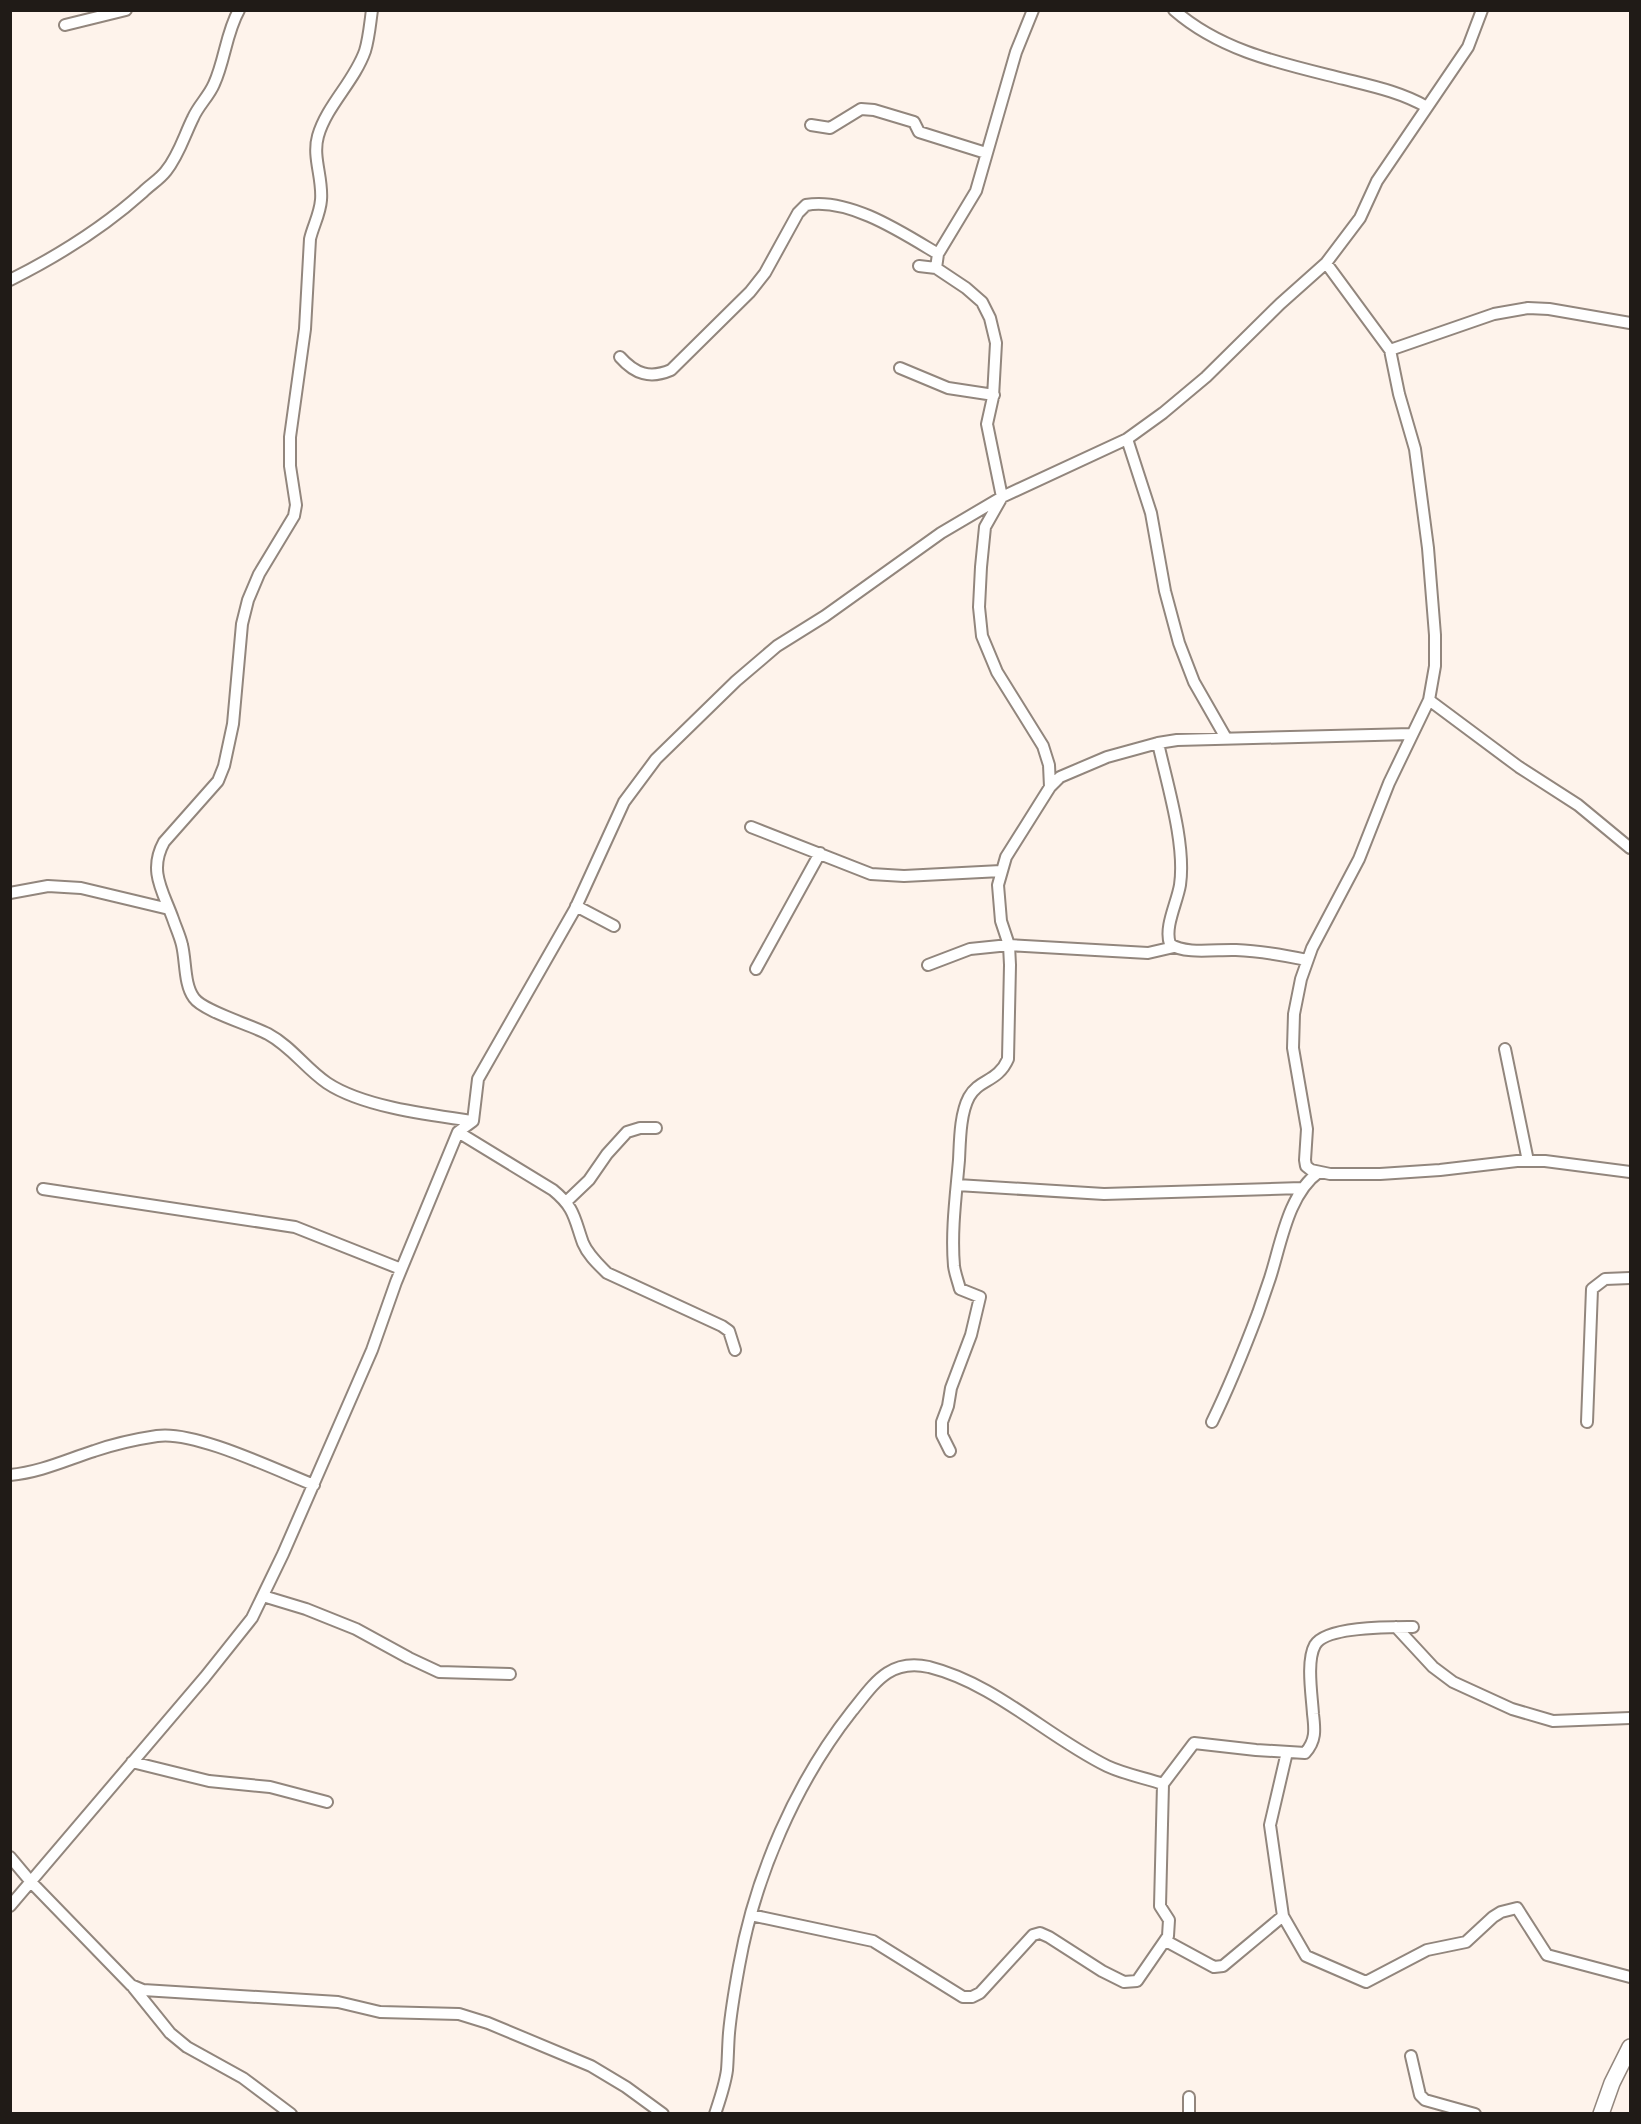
<svg xmlns="http://www.w3.org/2000/svg" width="1641" height="2124" viewBox="0 0 1641 2124" font-family="'Asap Condensed',sans-serif">
<style>
.lines{fill:none;stroke-linecap:round;stroke-linejoin:round}
.street-casing{stroke:#92867d;stroke-width:14}
.secondary-casing{stroke:#92867d;stroke-width:18}
.street{stroke:#fff;stroke-width:10}
.secondary{stroke:#fff;stroke-width:15}
</style>
<rect width="100%" height="100%" fill="#fef3eb"/>
<g class="lines">
<g class="street-casing">
<path id="street" d="M372 10C370 24 369 38 365 51 354 82 327 105 318 136 312 157 323 178 321 200 320 214 313 226 310 239L305 329 290 437V466L296 505 294 516 259 574 248 600 242 624 233 724 224 766 218 781 164 842C148 871 163 891 173 919 176 928 180 936 182 945 186 961 184 985 194 998 203 1011 251 1025 268 1034 292 1047 305 1068 327 1083 363 1107 430 1115 473 1121
M1174 10C1222 52 1284 64 1344 79 1372 86 1401 92 1427 107
M65 25 126 10
M811 125 830 128 861 109 874 110 914 122 919 132 986 153
M938 254 976 191 1016 52 1033 10
M1326 263 1390 350 1399 394 1415 449 1428 548 1435 635V666L1429 700 1389 783 1359 859 1312 948 1301 979 1294 1014 1293 1048 1307 1129 1305 1160 1306 1166 1311 1170 1330 1174H1380L1440 1170 1517 1161H1545L1630 1172
M919 266 936 268
M10 280C58 256 103 228 143 192 150 185 160 179 166 171 179 155 184 136 193 118 198 106 209 96 214 84 225 60 226 33 239 10
M1390 350 1494 314 1528 308 1549 309 1630 323
M620 357C635 374 650 379 671 370L750 292 765 273 798 213 806 205C849 197 903 233 938 254L936 268 966 288 982 302 990 318 996 343 993 397 987 424 1002 497 985 527 981 567 979 607 982 636 997 672 1043 746 1049 765 1050 787
M900 368 948 388 994 395
M1127 439 1151 513 1165 591 1179 643 1194 682 1226 738
M1429 700 1519 767 1578 805 1630 848
M1158 743C1167 784 1186 844 1180 885 1177 903 1164 927 1170 944 1185 955 1218 949 1236 950 1260 951 1283 955 1307 960
M751 827 871 874 904 876 1001 871
M10 893 48 886 81 888 169 909
M576 906 614 926
M928 965 970 949 1009 945 1148 953 1174 947
M756 969 820 853
M1505 1049 1528 1161
M458 1132 553 1190C575 1208 574 1218 583 1243 588 1255 598 1264 607 1273L722 1326 729 1331 735 1350
M957 1185 1104 1194 1302 1188
M43 1189 295 1227 401 1269
M567 1201 589 1180 607 1154 627 1132 640 1128H656
M1212 1422C1229 1387 1244 1350 1258 1313 1262 1301 1266 1290 1270 1278 1281 1244 1288 1194 1319 1172
M1587 1422 1592 1289 1605 1279 1630 1278
M950 1451 942 1435V1422L948 1406 951 1388 971 1335 980 1297 960 1289C958 1281 955 1274 954 1266 951 1231 956 1195 959 1160 960 1140 960 1114 969 1097 979 1079 998 1082 1008 1059L1010 965 1009 945 1001 921 998 885 1006 857 1050 787 1060 777 1107 757 1158 743 1177 740 1412 734
M10 1475C41 1472 66 1460 94 1451 114 1444 137 1439 157 1436 194 1430 276 1470 314 1485
M263 1596 306 1609 356 1629 409 1658 439 1672 510 1674
M1396 1627 1433 1667 1453 1682 1512 1709 1553 1721 1630 1718
M1287 1752 1270 1825 1283 1916 1306 1956 1366 1982 1427 1950 1466 1942 1493 1917 1501 1912 1517 1908 1547 1955 1630 1977
M132 1762 209 1781 270 1787 327 1802
M10 1857 31 1882 131 1985 143 1990 338 2002 380 2012 459 2014 488 2023 591 2066 626 2087 663 2114
M10 1906 205 1677 252 1618 283 1554 352 1396 372 1350 396 1282 458 1132 473 1121 478 1079 575 909 624 802 656 759 736 681 777 646 825 616 941 533 1002 497 1127 439 1163 413 1206 377 1280 304 1326 263 1360 218 1377 181 1468 47 1482 10
M751 1915 873 1941 963 1997H972L980 1993 1033 1935 1040 1933 1049 1937 1102 1971 1124 1982 1137 1981 1168 1936 1169 1920 1160 1906 1163 1784 1194 1743 1256 1750 1305 1753C1316 1741 1315 1730 1313 1714 1312 1696 1306 1661 1315 1645 1326 1626 1392 1627 1413 1627
M1166 1941 1214 1967 1223 1966 1283 1916
M133 1987 170 2033 187 2047 243 2078 291 2114
M1411 2056 1420 2095 1425 2100 1475 2114
M1189 2097V2114
M715 2114C720 2099 725 2085 727 2070 728 2058 728 2045 729 2033 731 2011 735 1988 739 1966 755 1876 796 1782 852 1711 874 1684 889 1658 929 1667 996 1684 1046 1736 1107 1766 1124 1774 1145 1778 1163 1784"/>
</g>
<g class="secondary-casing">
<path id="secondary" d="M1601 2114 1612 2083 1630 2047"/>
</g>
<use href="#street" class="street"/>
<use href="#secondary" class="secondary"/>
</g>
<rect width="1641" height="2124" fill="none" stroke="#201b17" stroke-width="24"/>
</svg>
